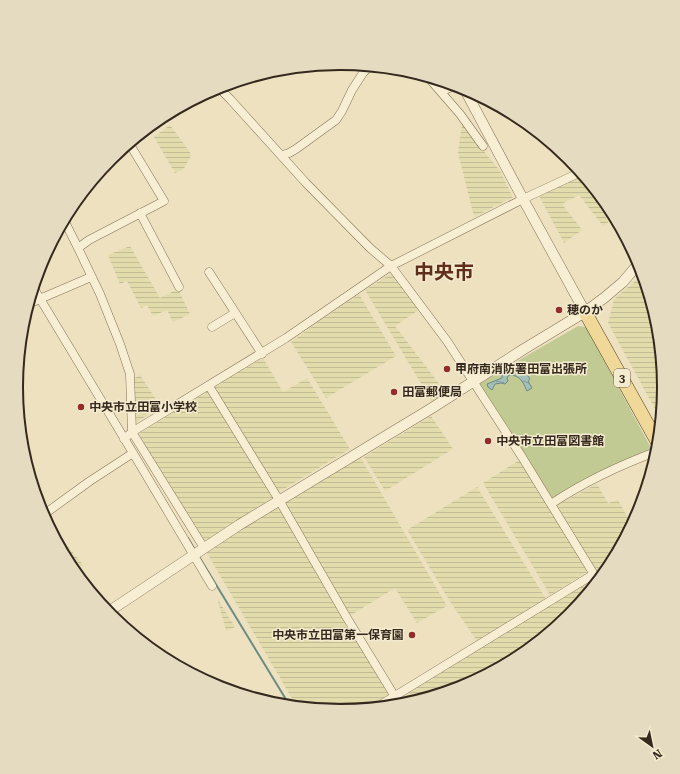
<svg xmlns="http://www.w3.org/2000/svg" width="680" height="774" viewBox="0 0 680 774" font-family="'Roboto Serif','Noto Sans JP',serif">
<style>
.farmland{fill:url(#farmland-rules)}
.green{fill:#c2ca94}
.water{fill:url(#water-ripples);stroke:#6a8c85}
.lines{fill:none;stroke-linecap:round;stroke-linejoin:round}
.stream{stroke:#6a8c85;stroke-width:2}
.minor-casing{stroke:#857258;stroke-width:9}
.tertiary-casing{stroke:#857258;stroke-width:11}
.primary-casing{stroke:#53402d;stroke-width:14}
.minor{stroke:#f8eed3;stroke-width:8}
.tertiary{stroke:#f8eed3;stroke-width:10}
.primary{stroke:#f0d898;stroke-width:13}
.poi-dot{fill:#932d2a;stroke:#f4ebcf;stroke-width:1.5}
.labels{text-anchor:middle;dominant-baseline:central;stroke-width:3;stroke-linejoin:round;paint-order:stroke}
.shield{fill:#f4ebcf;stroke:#6e6352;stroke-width:1}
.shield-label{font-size:11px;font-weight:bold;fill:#35291d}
.poi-label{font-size:12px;font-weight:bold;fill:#35291d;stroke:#f4ebcf;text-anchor:start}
.town-label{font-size:20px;font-weight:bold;fill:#612e1d;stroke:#f4ebcf}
.rim{fill:none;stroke:#35291d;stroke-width:2}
</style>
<defs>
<pattern id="farmland-rules" width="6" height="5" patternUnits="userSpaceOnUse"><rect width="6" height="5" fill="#e2dcad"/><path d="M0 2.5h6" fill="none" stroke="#c2bd94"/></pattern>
<pattern id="water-ripples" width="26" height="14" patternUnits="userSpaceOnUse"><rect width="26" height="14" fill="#a3bfb8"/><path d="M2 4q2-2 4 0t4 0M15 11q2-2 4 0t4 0" fill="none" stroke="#869b95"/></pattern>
</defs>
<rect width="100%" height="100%" fill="#ede1c0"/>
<path class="farmland" d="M462 124 500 171 513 197 474 217 458 153Z
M170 125 190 152 191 156 183 170 175 173 154 137Z
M582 174 610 207 615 217 603 226 579 195 562 204 582 230 564 243 538 194Z
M130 246 160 298 178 289 190 314 173 322 167 310 153 316 147 305 141 308 127 281 120 284 108 255Z
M392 273 420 309 395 326 447 394 432 402 365 290Z
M644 277 658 324 664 387 661 420 608 323 614 299 635 281Z
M359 294 396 356 326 398 291 342 318 322Z
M263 358 283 392 307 378 350 449 279 492 213 387Z
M140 375 161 407 135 423 133 379Z
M208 391 273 497 205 541 138 434Z
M431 416 453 449 385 491 364 457Z
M358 453 447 606 417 623 395 588 348 617 395 696 593 579 596 584 569 616 520 657 464 686 403 705 340 711 297 707 204 548Z
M521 459 589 571 550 595 483 483Z
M597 484 608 503 618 500 632 525 609 567 599 579 557 505Z
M477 487 546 599 477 641 451 603 407 530Z
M66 544 83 565 74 571 70 567 60 547Z
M217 598 235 627 226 631Z"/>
<path class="green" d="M578 326 586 327 651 448 635 460 551 500 478 384Z"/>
<path class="water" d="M521 369 524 370 530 379 528 381 532 388 527 391C523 382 520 375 509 375L507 378 508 381 505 384 501 383 495 384 492 390 488 387 487 384 502 378V374C509 372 515 371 521 369Z"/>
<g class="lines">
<path class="stream" d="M188 538 195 550
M198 555 290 706"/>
<g class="minor-casing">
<path id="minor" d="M427 76 460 114 483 146
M218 87 230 99 306 183 370 248 391 266 447 341 522 457 598 581
M441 92 455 85
M282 155 289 153 296 149 336 120 342 111 352 90 363 73 370 66
M140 213 179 287
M64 220 78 248 100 294 120 344 130 374 132 432 204 548
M78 248 89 240 164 201 129 143
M209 272 262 354
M33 287 133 453 90 481 43 515
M28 304 91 277
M212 327 235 313
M209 386 279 500 347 618 400 705
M124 439 132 432 286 338 391 266 523 199 581 172
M133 453 212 586
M551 504C584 482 620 465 658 451
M377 707 594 574"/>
</g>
<g class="tertiary-casing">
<path id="tertiary" d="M464 88 523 199 585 312
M108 612 239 525 432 408 524 349 585 312 604 298 623 282 639 263"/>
</g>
<g class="primary-casing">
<path id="primary" d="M585 312 658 443"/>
</g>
<use href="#minor" class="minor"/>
<use href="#tertiary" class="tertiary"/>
<use href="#primary" class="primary"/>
</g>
<g class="poi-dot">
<circle cx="559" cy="310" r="4"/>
<circle cx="447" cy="369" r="4"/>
<circle cx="394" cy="392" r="4"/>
<circle cx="81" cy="407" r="4"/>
<circle cx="488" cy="441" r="4"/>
<circle cx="412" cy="635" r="4"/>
</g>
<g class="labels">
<rect class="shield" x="614" y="369" width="16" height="18" rx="3"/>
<g class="shield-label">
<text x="622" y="378">3</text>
</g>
<g class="poi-label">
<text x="567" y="310">穂のか</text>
<text x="455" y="369">甲府南消防署田富出張所</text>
<text x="402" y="392">田富郵便局</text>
<text x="89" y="407">中央市立田富小学校</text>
<text x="496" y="441">中央市立田富図書館</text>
<text x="404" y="635" text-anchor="end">中央市立田富第一保育園</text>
</g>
<g class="town-label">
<text x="444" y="272">中央市</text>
</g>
</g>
<path d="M0 0H680V774H0ZM23 387a317 317 0 1 1 634 0a317 317 0 1 1-634 0Z" fill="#e5dbc1" fill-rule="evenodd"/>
<path class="rim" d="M23 387a317 317 0 1 1 634 0a317 317 0 1 1-634 0Z"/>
<g transform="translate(652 746) rotate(147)" stroke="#f4ebcf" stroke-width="3" paint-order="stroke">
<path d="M0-3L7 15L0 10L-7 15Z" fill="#35291d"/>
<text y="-6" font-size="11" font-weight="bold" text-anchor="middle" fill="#35291d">N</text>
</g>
</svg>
